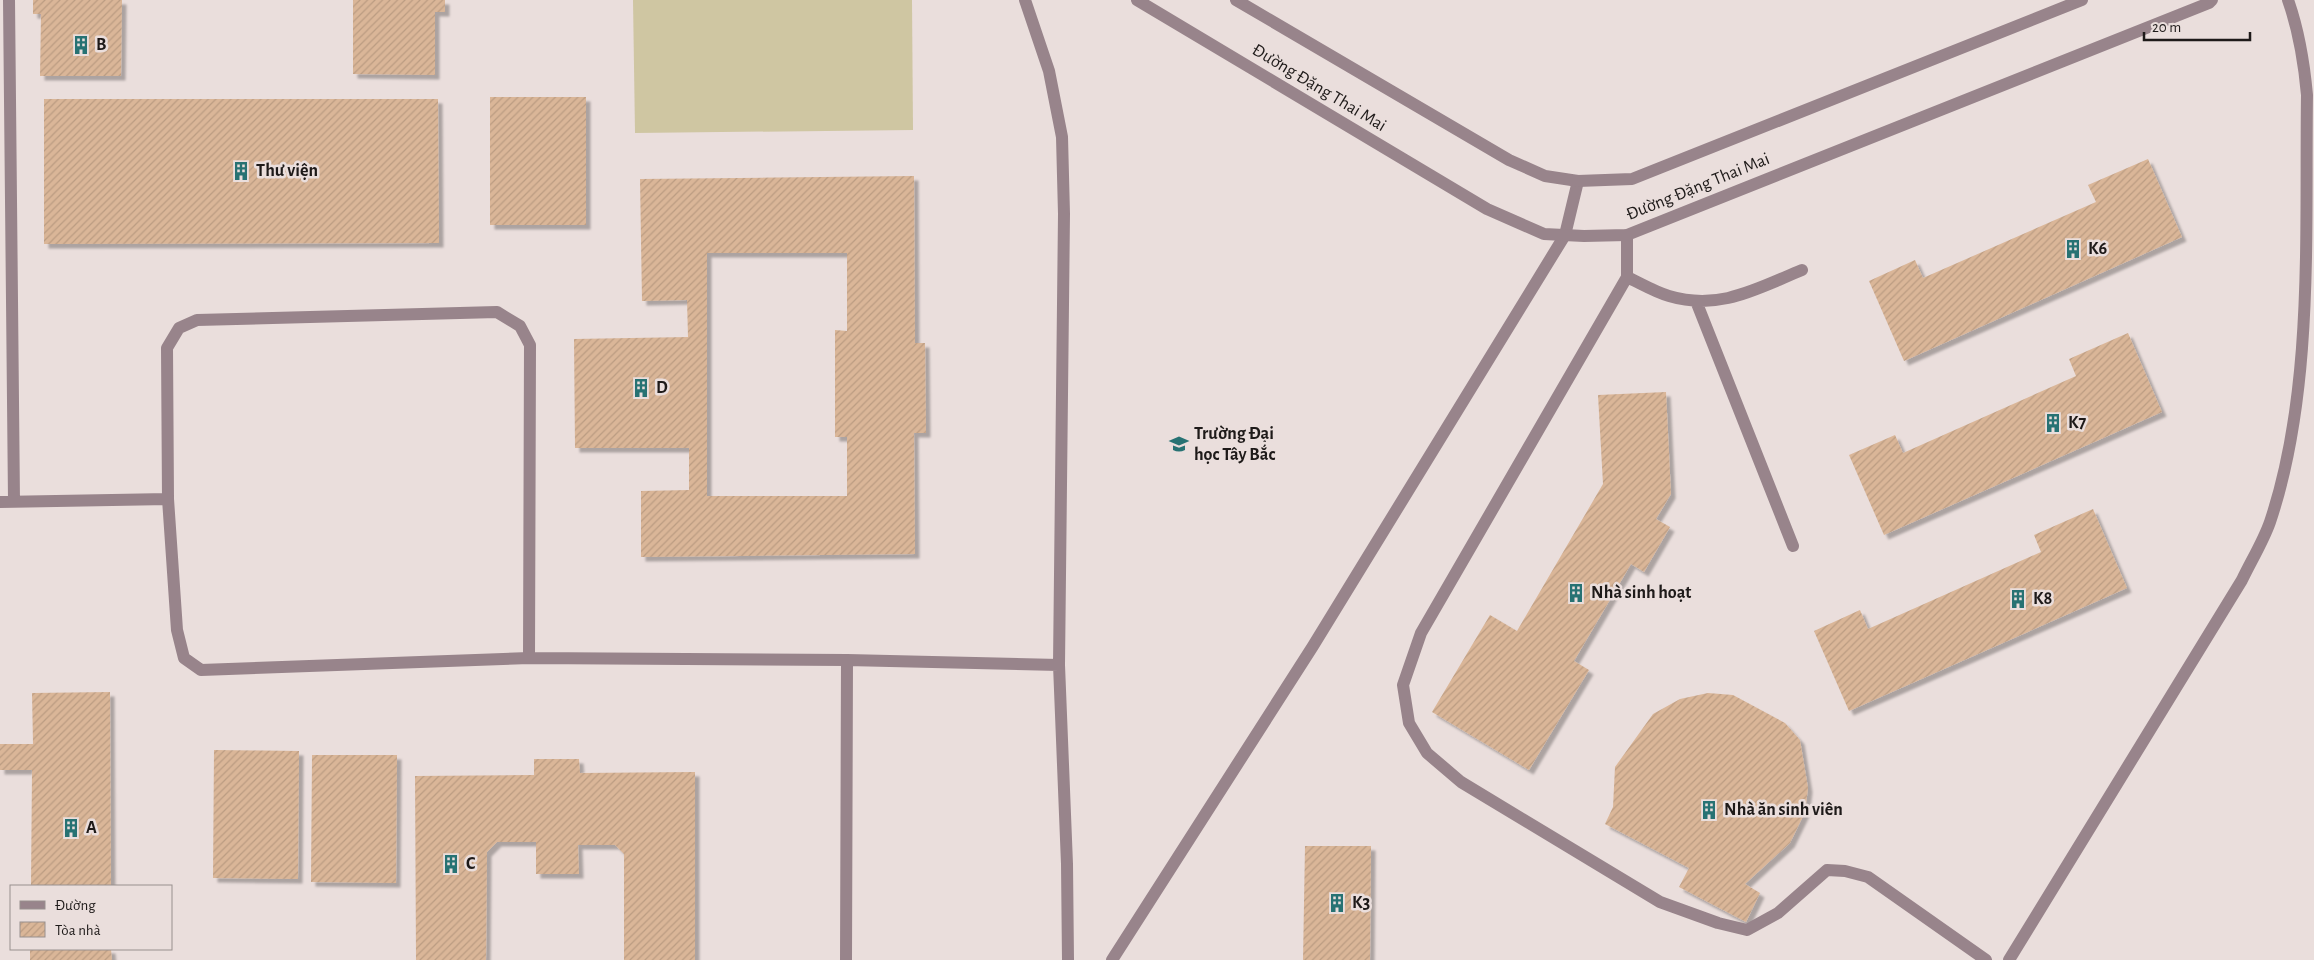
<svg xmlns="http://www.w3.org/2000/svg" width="2314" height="960" viewBox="0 0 2314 960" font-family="'Alegreya Sans',sans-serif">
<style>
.grass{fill:#cfc6a2}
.building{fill:url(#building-hatch);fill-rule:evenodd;filter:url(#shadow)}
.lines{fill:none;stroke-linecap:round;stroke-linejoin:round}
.service{stroke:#98848b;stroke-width:12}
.minor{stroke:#98848b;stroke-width:12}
.tertiary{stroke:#98848b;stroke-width:12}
.labels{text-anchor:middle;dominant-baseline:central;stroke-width:5;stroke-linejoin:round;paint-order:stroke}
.poi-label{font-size:18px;font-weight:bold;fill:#1e1a19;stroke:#eadedc;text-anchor:start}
.street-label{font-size:18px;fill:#1e1a19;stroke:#eadedc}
</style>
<defs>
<pattern id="building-hatch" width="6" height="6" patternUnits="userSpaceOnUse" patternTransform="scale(1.25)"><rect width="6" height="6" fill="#dab698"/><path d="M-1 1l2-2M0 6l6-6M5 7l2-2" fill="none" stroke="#bb9c82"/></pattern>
<filter id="shadow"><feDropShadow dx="4.5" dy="4.5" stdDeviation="1" flood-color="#0004"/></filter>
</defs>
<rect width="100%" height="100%" fill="#eadedc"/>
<path class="grass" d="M633 0H912L913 130 635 133Z"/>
<path class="building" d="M33 0H122L121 76H40L41 14H33Z
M353 0H445V12H435V75L353 74Z
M490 97H586V225H490Z
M44 99H438L439 243 44 244Z
M2148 159 2182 237 1904 361 1869 281 1915 260 1923 278 2096 202 2088 185Z
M914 176 915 343H925L926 433H914L915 554 641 557V491L689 490V448H575L574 339 688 337 687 300 642 301 640 179ZM707 253H847V331L835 330V437H847V496H707Z
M2128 333 2162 412 1884 535 1849 455 1895 435 1903 453 2076 376 2069 359Z
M1666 392 1671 494 1656 519 1670 527 1644 572 1631 564 1574 661 1589 670 1529 770 1432 712 1490 615 1517 631 1603 484 1598 395Z
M2093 509 2127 588 1849 711 1814 631 1860 610 1868 629 2041 552 2034 535Z
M110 692 111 886H31L32 770H0V744H33L32 693Z
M1708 693 1733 695 1785 723 1800 740 1808 788 1805 812 1790 843 1745 884 1760 893 1746 922 1679 887 1689 868 1605 824 1613 807 1615 767 1653 714 1680 699Z
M214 750 299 751 298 879 213 878Z
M312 755H397L396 883 311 882Z
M534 759H579L580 773 695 772V960H624V854L615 845H578L579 874H536V842H497L487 852 486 960H416L415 776 534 775Z
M1305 846H1371L1370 960H1303Z
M30 949H111L112 960H30Z"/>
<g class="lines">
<path class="service" d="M9 0 14 501
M1025 0 1049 71 1062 137 1064 214 1059 665 1067 864 1068 960
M1627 235V277L1421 633 1403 685 1409 723 1427 753 1461 782 1660 902 1718 923 1747 930 1778 913 1827 870 1845 871 1868 877 1986 960
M1627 277C1640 283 1655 292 1669 296 1719 311 1756 289 1802 270
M1696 301 1793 546
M0 502 168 499
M529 658 530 345 520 326 497 312 197 320 179 328 167 348 168 499 177 630 184 658 201 670 529 658 847 660 1059 665
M846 960 847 660
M1112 960 1313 646 1565 235"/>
<path class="minor" d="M1565 235 1578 181
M2009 960 2242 580C2251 561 2263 542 2270 522 2314 391 2305 233 2307 95 2304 62 2299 31 2288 0"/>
<path class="tertiary" d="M1137 0 1487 209 1544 234 1584 236 1627 235 2209 3 2212 0
M1236 0 1509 160 1545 176 1578 181 1632 179 2082 0"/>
</g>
<defs>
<g id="building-bare" transform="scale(1.5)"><path d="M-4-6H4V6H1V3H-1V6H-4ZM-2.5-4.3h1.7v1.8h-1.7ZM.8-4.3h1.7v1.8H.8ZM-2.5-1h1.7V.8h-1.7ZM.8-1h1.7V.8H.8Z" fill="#277273" stroke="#eadedc" stroke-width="2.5" paint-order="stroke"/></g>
<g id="university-bare" transform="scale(1.5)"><path d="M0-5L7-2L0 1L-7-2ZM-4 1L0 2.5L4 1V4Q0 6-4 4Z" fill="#277273" stroke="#eadedc" stroke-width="2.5" paint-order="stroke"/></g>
</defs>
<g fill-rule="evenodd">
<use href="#building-bare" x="81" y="45"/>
<use href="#building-bare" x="241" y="171"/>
<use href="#building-bare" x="2073" y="249"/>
<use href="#building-bare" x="641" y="388"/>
<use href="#building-bare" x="2053" y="423"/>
<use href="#university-bare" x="1179" y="444"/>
<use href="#building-bare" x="1576" y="593"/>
<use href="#building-bare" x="2018" y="599"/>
<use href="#building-bare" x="1709" y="810"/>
<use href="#building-bare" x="71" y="828"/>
<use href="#building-bare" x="451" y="864"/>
<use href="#building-bare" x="1337" y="903"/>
</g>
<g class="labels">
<g class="poi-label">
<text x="96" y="45">B</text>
<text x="256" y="171">Thư viện</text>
<text x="2088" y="249">K6</text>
<text x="656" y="388">D</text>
<text x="2068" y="423">K7</text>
<text x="1194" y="434">Trường Đại<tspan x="1194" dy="21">học Tây Bắc</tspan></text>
<text x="1591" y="593">Nhà sinh hoạt</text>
<text x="2033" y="599">K8</text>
<text x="1724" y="810">Nhà ăn sinh viên</text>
<text x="86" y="828">A</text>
<text x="466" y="864">C</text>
<text x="1352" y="903">K3</text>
</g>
<g class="street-label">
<text transform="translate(1319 88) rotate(31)">Đường Đặng Thai Mai</text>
<text transform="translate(1698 187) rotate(-22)">Đường Đặng Thai Mai</text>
</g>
</g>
<rect x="10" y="885" width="162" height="65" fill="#eadedc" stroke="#98908e"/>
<rect x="20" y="901" width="25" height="8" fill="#98848b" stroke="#98908e"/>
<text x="55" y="910" font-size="15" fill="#1e1a19">Đường</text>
<rect x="20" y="922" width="25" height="15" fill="url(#building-hatch)" stroke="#98908e"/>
<text x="55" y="935" font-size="15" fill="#1e1a19">Tòa nhà</text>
<path d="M2144 32v8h106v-8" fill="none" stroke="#1e1a19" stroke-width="2.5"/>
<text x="2152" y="32" font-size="15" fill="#1e1a19" stroke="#eadedc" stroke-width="4" paint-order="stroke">20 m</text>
</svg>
